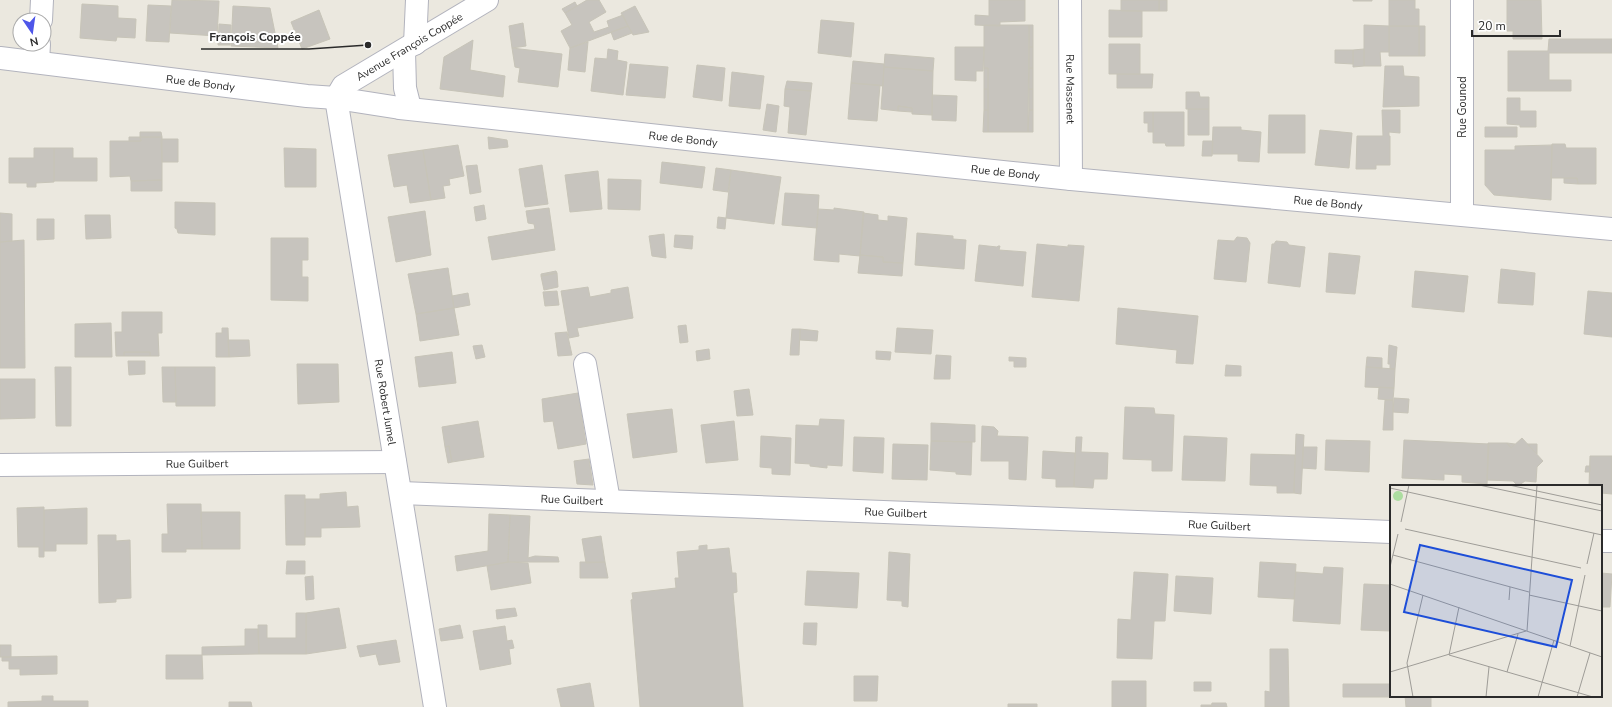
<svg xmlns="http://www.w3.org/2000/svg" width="1612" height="707" viewBox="0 0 1612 707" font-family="'Nunito Sans',sans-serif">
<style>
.building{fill:#c7c4be;stroke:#c7c4b8}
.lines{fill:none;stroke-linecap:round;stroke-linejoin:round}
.minor-casing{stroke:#b2b3bd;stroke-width:24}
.tertiary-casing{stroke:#b2b3bd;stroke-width:24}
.minor{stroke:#fff;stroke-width:22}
.tertiary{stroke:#fff;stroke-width:22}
.labels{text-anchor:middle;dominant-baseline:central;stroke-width:4;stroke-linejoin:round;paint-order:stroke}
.street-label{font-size:11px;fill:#2b2b2b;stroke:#fff}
.inset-road{fill:none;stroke:#9e9c97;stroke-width:1}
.view{fill:#1d4ed8;fill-opacity:0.15;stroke:#1d4ed8;stroke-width:2}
.inset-edge{fill:none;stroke:#2b2b2b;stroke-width:2}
.leader{fill:none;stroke:#2b2b2b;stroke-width:1.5}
.callout-dot{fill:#2b2b2b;stroke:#fff;stroke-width:1.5}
.callout-label{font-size:12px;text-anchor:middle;font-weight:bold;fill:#2b2b2b;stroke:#fff;stroke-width:4;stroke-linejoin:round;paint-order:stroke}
</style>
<rect width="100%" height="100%" fill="#ebe8df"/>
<path class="building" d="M172 0 219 1 217 36 170 33Z
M587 0H599L606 12 589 22 594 32 609 27 607 21 623 15 628 26 570 48 561 31 572 25 565 13Z
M989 0H1025V21L1000 22V26L975 25V15L989 16Z
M1121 0H1159V11H1121Z
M1159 0H1167V11H1159Z
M1353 0H1372V1H1353Z
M1389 0H1415V9H1419V26H1389Z
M1507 0H1541L1542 39H1513V31H1507Z
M575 2 577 6 565 13 562 9Z
M82 4 118 6V18L136 19 135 38 117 37 116 41 80 38Z
M148 5 171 6 169 42 146 41Z
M233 6 270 8 278 48 231 46Z
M635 6 649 32 633 35 632 33 621 13Z
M319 10 330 39 302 49 291 22Z
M1109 10 1142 11V37H1109Z
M821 20 854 23 851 57 818 53Z
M523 23 526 46 512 48 509 26Z
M219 24 231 25 230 45H218Z
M984 25H1029L1028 132H988V68H984Z
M1029 25H1033V47H1029Z
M1364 25 1389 26V52H1380L1381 66H1364Z
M628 26 632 33 614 40 611 32Z
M1389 26H1419V56H1389Z
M1419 26H1425V56H1419Z
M1549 39H1612V53H1549V80H1571V91H1508V51H1548Z
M473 40 470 70 505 76 503 97 440 89 444 57Z
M588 42 585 72 568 70 570 48Z
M1109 44H1140V74H1109Z
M955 47H984L983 71H976V81L955 80Z
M1029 47H1033V68H1029Z
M512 48 562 54 558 87 518 82 520 68 515 67Z
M608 49 618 51 617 60 627 62 623 95 591 91 595 58 607 59Z
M1364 49V66L1353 67V50Z
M1335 50H1353V64L1335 63Z
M885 54 934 58 933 71 884 67Z
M853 61 884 64 883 86 851 83Z
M630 64 668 67 665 98 626 95Z
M697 65 725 68 722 101 693 97Z
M1385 66H1403L1404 76 1419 77V106L1383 107Z
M884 67 933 71 932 115 912 114V108L898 106V111L881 109Z
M984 68H988V89H984Z
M1029 68H1033V89H1029Z
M732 72 764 76 760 109 729 106Z
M1117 74H1153L1152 88H1117Z
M787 81 812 83 811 91 785 89Z
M851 83 880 85 877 121 848 119Z
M785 89 811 91 806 135 788 133 790 107 784 106Z
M984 89H988V110H984Z
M1029 89H1033V110H1029Z
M1186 92H1199L1200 97H1209V109H1186Z
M932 95 957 96 956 121 932 120Z
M1507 98H1520V111H1536V127H1520V125L1507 124Z
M767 104 779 106 776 132 763 130Z
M898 106 912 108V112L898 111Z
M1188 109H1209V135H1188Z
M984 110H988V132H983Z
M1029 110H1033V132H1028Z
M1382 110H1400V133L1389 132V136H1390V165H1376V169H1356L1357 136H1383Z
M1144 112H1153V132H1148V123H1144Z
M1153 112H1184V146H1166L1165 143H1153Z
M1269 115H1305V153H1268Z
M1213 127H1241V130L1261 132 1259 162 1238 161V154H1212Z
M1485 127H1517V137H1485Z
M1320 130 1352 133 1349 168 1315 165Z
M140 132H161L162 137H140Z
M129 137H140L141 141H129Z
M140 137H162V180L131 181 130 176 110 177V141H141Z
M488 137 507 140 508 147 489 149Z
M161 139H178V162H162Z
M1203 141H1213L1212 156H1202Z
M1552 144H1565L1566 148H1596V184H1578L1577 178H1551Z
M458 145 464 176 449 179 450 185 443 186 445 198 431 200 423 150Z
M1552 145 1551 200 1494 195 1485 185V150H1515V146Z
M34 148H54V182L36 183V187H27V183H9V158H34Z
M54 148H73V158H97V181H54Z
M284 148 316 149V187H285Z
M423 150 431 200 410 203 407 185 394 187 388 155Z
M662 162 705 167 702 188 660 183Z
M477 165 481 192 470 194 466 166Z
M542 165 548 204 525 207 519 169Z
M716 168 731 170 728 192 713 190Z
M731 170 781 177 774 224 726 218Z
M598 171 602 209 570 212 565 175Z
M1564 178H1577L1578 184 1564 183Z
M608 179 641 180 640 210 608 209Z
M162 180V191H131V181Z
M785 193 819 195 817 228 782 225Z
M175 202 215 203V235L178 233 177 229 175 228Z
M484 205 486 219 476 221 474 207Z
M549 208 555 250 492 260 488 237 535 229 534 224 528 223 526 211Z
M834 208 864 212 860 256 839 254V262L814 260 818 209 834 210Z
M425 211 431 255 396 262 388 217Z
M0 213 12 214V241L0 242Z
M863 213 878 215V220L888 221V216L907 218 903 263 883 262V257L860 255Z
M85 215H110L111 238 86 239Z
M718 217 726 218 725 229 717 228Z
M37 219H54V239L37 240Z
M917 233 953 236V239L966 240 964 269 915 265Z
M664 234 666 258 652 256 649 236Z
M675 235 693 236 692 249 674 247Z
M1237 237 1247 238 1250 243 1246 282 1214 279 1218 240 1234 241Z
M271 238H308V260H302V277H308V301L271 300Z
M24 240 25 368H0V242Z
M1276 241 1287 242 1289 245 1305 247 1300 287 1268 283 1272 244H1274Z
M1037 244 1068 247V245L1084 246 1079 301 1032 297Z
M979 245 997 247 998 246H1000L999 250 1026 252 1023 286 975 281Z
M1329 253 1360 256 1355 294 1326 292Z
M860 255 883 257V262L903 263 902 276 858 273Z
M448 268 454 308 416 314 408 274Z
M1501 269 1535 273 1533 305 1498 303Z
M556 271 557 273 541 276V274Z
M1415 271 1468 276 1464 312 1412 307Z
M557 273 558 287 544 290 541 276Z
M588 287 590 297 611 293V290L628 287 633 318 577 328 579 336 569 338 561 291Z
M557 291 559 305 545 306 543 292Z
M1588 291 1612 293V337L1584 334Z
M468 293 470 305 454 308 452 296Z
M454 308 459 335 420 341 416 314Z
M1118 308 1198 316 1193 364 1176 363 1177 350 1116 344Z
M122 312H162V333H158L159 356H150V352H124V356H116L115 332H122Z
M111 323 112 357H75V324Z
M686 325 688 342 680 343 678 326Z
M222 328H228L229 357H216V333H222Z
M897 328 933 330 931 354 895 352Z
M792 329H800L799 355H790Z
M800 329 818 331 817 341 800 340Z
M567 332 572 355 558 356 555 333Z
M228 340H249L250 356 229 357Z
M482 345 485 357 476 359 473 346Z
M1389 345 1397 347 1395 369H1390V364H1388Z
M709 349 710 359 697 361 696 351Z
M876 351 891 352 890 360 876 359Z
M124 352H150V356H124Z
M452 352 456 383 419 387 415 357Z
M936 355 951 356 950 379H934Z
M1009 357 1026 358V367H1014V361H1009Z
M1367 357 1382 358V368L1366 367Z
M128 361H145V374L129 375Z
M297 364H338L339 402 298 404Z
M1226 365 1241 366V376H1225Z
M55 367H71V426H56Z
M162 367H175L176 402H163Z
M175 367H215V406H176Z
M1366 367 1395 369 1394 388 1365 387Z
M0 379H35V418L0 419Z
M1379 387 1394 388 1393 400 1378 399Z
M749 389 753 415 737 416 734 391Z
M578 393 586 444 558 449 553 421 544 422 542 399Z
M1394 398 1409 399 1408 413 1393 412Z
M1385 400H1393V430H1383Z
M1125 407 1154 408 1155 414 1174 415 1172 471H1152V460L1123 459Z
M672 409 677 452 633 458 627 414Z
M820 419 844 420 842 466 827 465V468L810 466V464L795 463 796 425 819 426Z
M478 421 484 457 452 462 449 446 445 447 442 427Z
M734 421 738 460 706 463 701 425Z
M931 423 975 425V442L931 441Z
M982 426 994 427 998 431 997 436 1028 437 1026 480 1009 479V461H981Z
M1296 434 1304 435 1301 494 1294 493Z
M761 436 791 438 790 475 772 474V468L760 467Z
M1184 436 1227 438 1225 481 1182 480Z
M854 437 884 438 883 473 853 471Z
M1076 437H1082L1081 452 1108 453 1107 479H1094L1093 488 1074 487Z
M1522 438 1543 461 1537 467 1536 482 1525 481 1518 486 1513 481 1487 480 1488 443H1507L1511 448Z
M1326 440 1370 441 1369 472 1325 470Z
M1404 440 1489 444 1487 484 1462 482V475L1444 474V480L1402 478Z
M931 441 972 442 971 475 956 474V472L930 470Z
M1507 443 1515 444 1511 448Z
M893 444 928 445 927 480 892 479Z
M1527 444H1537V454Z
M449 446 452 462 448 463 445 447Z
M1303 447H1317L1316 469 1302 468Z
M1043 451 1075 453 1074 487H1056V479L1042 478Z
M1251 454 1295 455 1294 493H1277V486L1250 485Z
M1590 456H1612V494L1601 493V486H1589Z
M589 459 593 485 577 484 574 461Z
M1586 466H1590V472H1585Z
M346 492 347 507 358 506 360 527 321 528V537H305V499H320V494Z
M285 495H305V545H286Z
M167 504H201L202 549H186V552H162V534H168Z
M44 507V557H39V547H18L17 508Z
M87 508V544H56V551H44V510Z
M201 512H240V549H202Z
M489 514 510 515 508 562 457 571 455 556 488 551Z
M510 515 530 516 528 558 535 556 558 557 559 562H508Z
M98 535H116V541L130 540 131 598 116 599V602L99 603Z
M601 536 605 562 586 563 582 539Z
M707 545V550L729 548 732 573H736L737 592 733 593 743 707H640L631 600 633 599 632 593 676 588 675 578H679L677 552 699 550V546Z
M889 552 910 554 908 607 902 606V601L887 600Z
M287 561H305V574H286Z
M508 562 528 563 531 583 491 590 487 566Z
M580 562H605L608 578H580Z
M1260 562 1296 564 1294 599 1258 597Z
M1324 567 1343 568 1340 624 1293 621 1296 572 1323 574Z
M807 571 859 573 857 608 805 605Z
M1134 572 1168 574 1165 621H1154L1152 659 1117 658 1118 619 1131 620Z
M1601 573 1612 574 1610 607H1601Z
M313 576 314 599 306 600 305 577Z
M1176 576 1213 578 1211 614 1174 611Z
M1364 584 1391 585V631L1361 630Z
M339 608 346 648 306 654V613Z
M515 608 517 616 497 619 496 610Z
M296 613H306V654H259L258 625H267V638H296Z
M804 623H817L816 645 803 644Z
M460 625 463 638 441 641 439 629Z
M505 626 507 641 512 640 514 648 509 649 511 664 480 670 473 631Z
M245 629H258L259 654 202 655V647L245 646Z
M396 640 400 662 379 665 376 654 360 657 357 646Z
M0 645H11V657H0Z
M1270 649H1288L1289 707H1265V691L1270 692Z
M166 655H202L203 679H166Z
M57 656V674L20 675V669H9V661H2V657Z
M854 676H878L877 701H854Z
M1112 681H1146V707H1112Z
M1194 682H1211V691H1194Z
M590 683 594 707H561L557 689Z
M1343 684H1391L1392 697H1343Z
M42 696H53V701H88V707H8V702L42 701Z
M1405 696H1431V707H1406Z
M229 702H251L252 707H229Z
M1212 703H1226L1227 707H1211Z
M1008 704H1037V707H1008Z
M1201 705H1211V707H1201Z"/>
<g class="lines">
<g class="minor-casing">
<g id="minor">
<path id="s1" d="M1070 0 1071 179"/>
<path d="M1462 0V214"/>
<path d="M41 20 42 0"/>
<path d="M415 44 417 0"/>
<path d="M38 62 39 44"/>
<path id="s2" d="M336 98 435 707"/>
<path d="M400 108 409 104 405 88 404 51"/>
<path d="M585 364 609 501"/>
<path id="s3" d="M0 465 395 462"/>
<path id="s4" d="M401 493 1391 532"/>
<path d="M1601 541H1612"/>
</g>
</g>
<g class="tertiary-casing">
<g id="tertiary">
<path id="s5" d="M0 58 307 96 336 98 400 108 705 141 1071 179 1612 229"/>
<path id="s6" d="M336 98 343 86 487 0"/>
</g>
</g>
<use href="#minor" class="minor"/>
<use href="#tertiary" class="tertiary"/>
</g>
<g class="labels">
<g class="street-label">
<text stroke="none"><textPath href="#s6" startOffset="91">Avenue François Coppée</textPath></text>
<text stroke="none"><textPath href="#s5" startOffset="202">Rue de Bondy</textPath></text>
<text stroke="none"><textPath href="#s1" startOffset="89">Rue Massenet</textPath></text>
<text transform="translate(1462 107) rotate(-90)">Rue Gounod</text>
<text stroke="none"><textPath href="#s5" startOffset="688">Rue de Bondy</textPath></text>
<text stroke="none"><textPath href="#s5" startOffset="1012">Rue de Bondy</textPath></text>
<text stroke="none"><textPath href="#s5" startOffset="1336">Rue de Bondy</textPath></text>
<text stroke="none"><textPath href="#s2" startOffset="308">Rue Robert Jumel</textPath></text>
<text stroke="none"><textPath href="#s3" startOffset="197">Rue Guilbert</textPath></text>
<text stroke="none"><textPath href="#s4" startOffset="171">Rue Guilbert</textPath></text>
<text stroke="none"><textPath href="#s4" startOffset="495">Rue Guilbert</textPath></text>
<text stroke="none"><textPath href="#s4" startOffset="819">Rue Guilbert</textPath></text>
</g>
</g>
<g transform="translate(1390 485)">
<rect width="212" height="212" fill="#ebe8df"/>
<path d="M3 11a5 5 0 1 1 10 0a5 5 0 1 1-10 0Z" fill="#acdda0"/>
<path class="inset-road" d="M89 0 212 26M119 0 212 20M0 3 212 50M11 37 19 0M15 44 191 83M3 70 139 107M197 79 204 48M0 82 8 49M0 99 212 172M139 110 212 126M119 115 120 102M69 122 59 170 203 212M137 146 147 0M180 161 195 90M0 187 136 146M117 187 128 149M23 212 17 178 33 110M96 212 99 182M148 212 164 155M187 212 200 168"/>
<path class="view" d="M30 60 182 95 166 162 14 127Z"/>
<rect width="212" height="212" class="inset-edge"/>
</g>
<path class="leader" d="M368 45L309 49H201"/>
<circle class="callout-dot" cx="368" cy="45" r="4"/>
<g class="callout-label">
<text x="255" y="41">François Coppée</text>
</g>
<g transform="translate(32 32) rotate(167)"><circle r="19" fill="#ffffff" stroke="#aaaaaa"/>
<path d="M0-3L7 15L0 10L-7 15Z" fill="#4e56e9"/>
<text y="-6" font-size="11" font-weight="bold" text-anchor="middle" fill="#2b2b2b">N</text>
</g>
<path d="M1472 30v6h88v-6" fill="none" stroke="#2b2b2b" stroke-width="2"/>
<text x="1478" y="30" font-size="12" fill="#2b2b2b" stroke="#ffffff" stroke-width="3" paint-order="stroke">20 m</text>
</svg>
